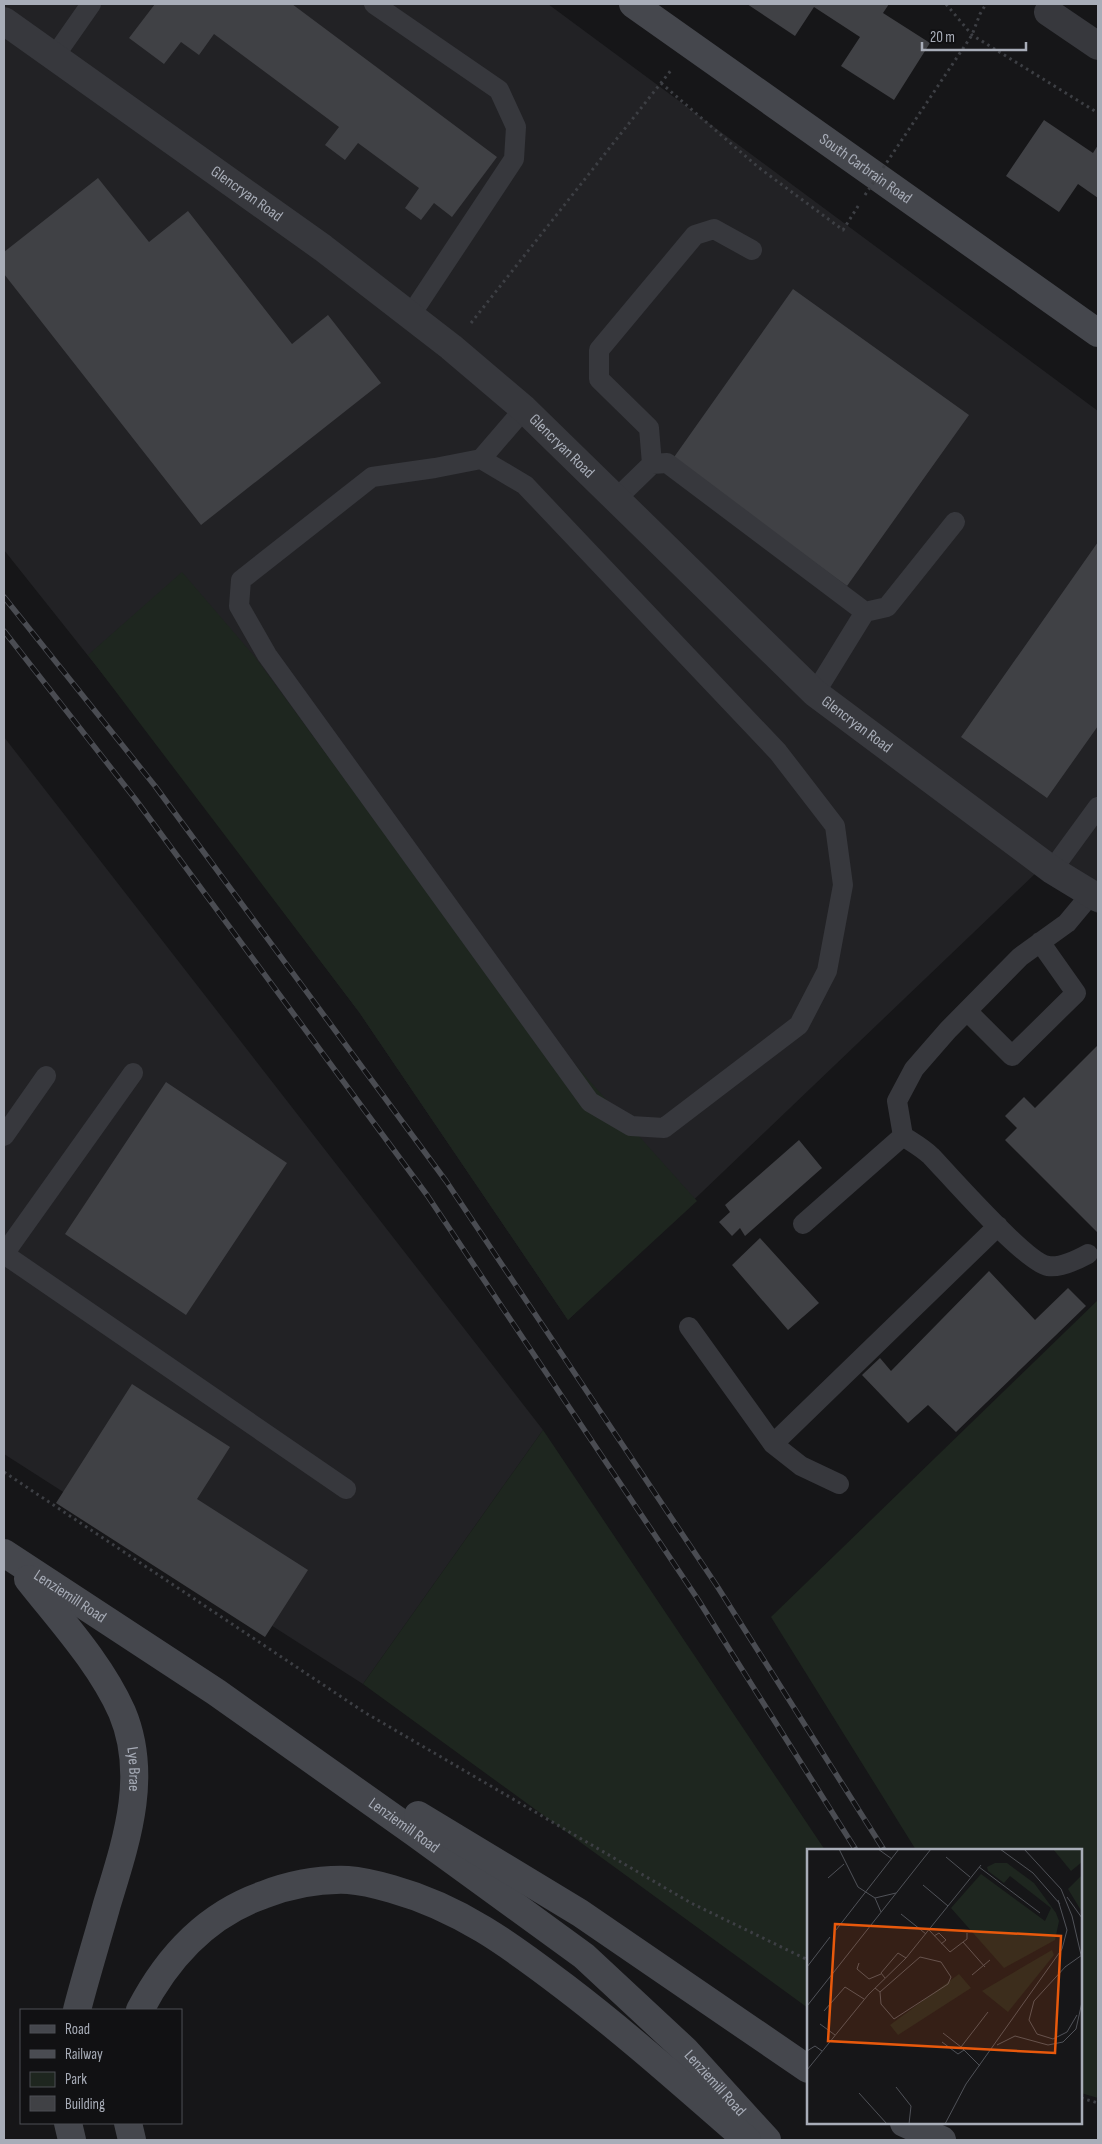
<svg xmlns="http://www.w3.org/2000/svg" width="1102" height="2144" viewBox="0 0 1102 2144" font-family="'Sofia Sans Condensed',sans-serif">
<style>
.built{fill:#222225}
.green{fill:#1e261f}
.building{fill:#404145}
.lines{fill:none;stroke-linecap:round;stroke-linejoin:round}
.path{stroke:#3d3f44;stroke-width:3;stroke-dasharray:2.5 4;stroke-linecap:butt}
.lane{stroke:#37383d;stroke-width:20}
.street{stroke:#37383d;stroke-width:28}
.secondary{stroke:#45474d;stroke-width:28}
.rail-casing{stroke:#4a4c52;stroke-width:5.5}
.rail{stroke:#111113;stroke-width:4;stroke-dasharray:11;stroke-linecap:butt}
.path-bridge{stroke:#3d3f44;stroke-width:3;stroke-dasharray:2.5 4;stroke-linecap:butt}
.secondary-bridge{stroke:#45474d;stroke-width:28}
.labels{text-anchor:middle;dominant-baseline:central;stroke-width:4;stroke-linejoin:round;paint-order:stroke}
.street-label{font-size:16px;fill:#a8adb8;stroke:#111113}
.inset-road{fill:none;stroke:#505258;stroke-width:1}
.view{fill:#e8590c;fill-opacity:0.15;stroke:#e8590c;stroke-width:2.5}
.inset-edge{fill:none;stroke:#a8adb8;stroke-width:2.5}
</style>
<rect width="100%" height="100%" fill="#161618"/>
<path class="built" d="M4 4H548L1098 411V914L1038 871 568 1320 359 1012 136 716 4 550Z
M4 737 543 1430 363 1684 4 1454Z"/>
<path class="green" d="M182 572 255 657 460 936 697 1201 568 1320 359 1012 88 655Z
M1098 1300V2098L1081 2093V1850H916L771 1617Z
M543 1430 825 1850H808V2008L363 1684Z"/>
<path class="building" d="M155 4H292L497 157 452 217 434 203 421 220 405 208 419 188 358 143 345 160 325 145 339 127 214 34 199 55 181 42 164 64 129 38Z
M747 4H889L883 13 930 43 894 100 841 66 860 37 814 7 795 36Z
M1044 120 1093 153 1098 145V198L1078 184 1059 212 1006 176Z
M98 178 149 242 188 211 292 344 328 315 381 383 201 525 4 274V252Z
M793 289 969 415 847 586 672 460Z
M1098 542V726L1047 798 961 737Z
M1098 1045V1233L1005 1140 1017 1128 1005 1116 1024 1097 1035 1108Z
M166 1082 287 1163 186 1315 65 1234Z
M799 1140 822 1168 745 1236 740 1228 732 1236 719 1222 730 1212 725 1205Z
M760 1238 819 1303 788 1330 732 1265Z
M989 1271 1035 1320 1068 1288 1086 1306 956 1432 928 1405 908 1423 862 1375 880 1358 891 1371Z
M132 1384 230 1447 197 1499 308 1570 265 1637 56 1503Z"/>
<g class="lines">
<path class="path" d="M946 4 972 35 1098 113
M661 83 758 167 843 230 860 203
M471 323 672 69
M4 1472 364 1712 691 1903 808 1960
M1081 2098 1098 2103"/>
<path class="lane" d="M374 4 499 90 516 127 514 159 410 316
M54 57 91 4
M481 459 525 485 778 752 835 826 843 885 827 971 799 1025 664 1128 631 1126 590 1102 267 655 239 606 241 580 372 477 435 468 481 459 524 409
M652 464 649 428 599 379V350L695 235 714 229 752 250
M616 499 652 464 667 463 865 612 815 693
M865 612 887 607 955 522
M1052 870 1098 807
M967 1011 1012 1056 1076 993 1040 942
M4 1136 46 1076
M803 1224 903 1136
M4 1254 346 1489
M4 1254 133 1073
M1088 1254C1077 1260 1061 1268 1048 1266 1026 1263 951 1177 931 1156 923 1148 912 1142 903 1136L897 1101 914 1069 948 1030 1020 957 1067 923 1092 893
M689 1327 773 1444 801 1466 839 1484
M773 1444 998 1226"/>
<g class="street">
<path d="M1048 12 1098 46"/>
<path id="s1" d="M4 21 323 248 451 347 524 409 815 693 1052 870 1098 898"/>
</g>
<g class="secondary">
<path id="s2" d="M633 4 1098 333"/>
<path id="s3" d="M4 1553 216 1692 415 1833 584 1956 685 2050 767 2140"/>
<path id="s4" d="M28 1579C61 1621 100 1663 122 1712 149 1776 126 1842 107 1904 97 1940 86 1975 77 2010"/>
<path d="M418 1815 580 1913 808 2069"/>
<path d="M140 2010C167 1958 206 1915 263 1895 289 1885 320 1879 348 1880 363 1881 378 1885 392 1889 460 1908 510 1945 565 1987 628 2035 687 2088 747 2140"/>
<path d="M68 2123 72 2140"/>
<path d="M128 2123 132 2140"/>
</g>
<g class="rail-casing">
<path id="rail" d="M4 597 155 786 446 1181 717 1586 884 1850
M4 631 136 800 427 1195 697 1598 856 1850"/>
</g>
<use href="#rail" class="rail"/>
<path class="path-bridge" d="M865 195 972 35 980 14 986 4"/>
<path class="secondary-bridge" d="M904 2123 942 2140"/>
</g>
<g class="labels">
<g class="street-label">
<text stroke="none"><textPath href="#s2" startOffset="285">South Carbrain Road</textPath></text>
<text stroke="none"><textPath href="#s1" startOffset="298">Glencryan Road</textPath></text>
<text stroke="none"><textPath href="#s1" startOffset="702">Glencryan Road</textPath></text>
<text stroke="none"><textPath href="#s1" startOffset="1108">Glencryan Road</textPath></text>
<text stroke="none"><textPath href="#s3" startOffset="79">Lenziemill Road</textPath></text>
<text stroke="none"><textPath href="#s4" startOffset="222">Lye Brae</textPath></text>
<text stroke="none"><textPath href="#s3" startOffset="484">Lenziemill Road</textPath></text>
<text stroke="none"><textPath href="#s3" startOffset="889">Lenziemill Road</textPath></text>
</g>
</g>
<g transform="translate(807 1849)">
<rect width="275" height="275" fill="#161618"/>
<path d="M246 0H275V13L264 22ZM188 14H200L227 34 249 64 252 72 248 91 197 119 144 59 174 25 238 72 244 59 203 27 197 34 181 22 180 18ZM275 26V63L261 40ZM245 101 247 106 201 163 175 142ZM152 125 164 139 91 186 83 176Z" fill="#1e261f"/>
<path class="inset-road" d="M32 0 51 38 68 49 74 63M71 0 85 10M193 0 226 24 253 55M217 0 254 40 265 67 275 110M139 8 163 28M172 18 233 64M21 29 37 15M116 36 141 57M260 48 275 69M68 49 89 44M94 65 119 85M29 81 92 0M122 81 143 103 160 90V84M127 87 132 84 139 91 134 95M156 93 178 118M52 114 50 120 62 130 74 125M259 117 227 152 222 171 230 185 246 190 260 183 270 166M0 118 23 88M258 118 275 106M165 126 183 111M78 129 74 124 91 104 99 109M68 139 73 143 74 155 87 170 141 135 144 128 134 113 113 108 73 143M0 157 124 0M17 162 38 138 57 150M13 175 28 186M136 184 154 198M135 193 151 205 157 201M190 196 208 187 241 196 256 193 269 180 275 153M0 202 8 197 15 202M173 217 154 198 181 163M0 221 61 146 99 109 174 16M89 238 104 257 102 275M52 244 80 275M138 275 159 235 255 100 260 81 251 51"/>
<path class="view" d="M28 75 254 87 248 204 21 192Z"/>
<rect width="275" height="275" class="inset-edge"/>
</g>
<rect width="1102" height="2144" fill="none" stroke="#a8adb8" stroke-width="10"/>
<rect x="20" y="2009" width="162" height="115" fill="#111113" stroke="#4d4f55"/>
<rect x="30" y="2025" width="25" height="8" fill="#45474d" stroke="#4d4f55"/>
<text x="65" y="2034" font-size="15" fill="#a8adb8">Road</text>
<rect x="30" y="2050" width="25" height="8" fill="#4a4c52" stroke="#4d4f55"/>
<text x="65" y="2059" font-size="15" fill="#a8adb8">Railway</text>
<rect x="30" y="2072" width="25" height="15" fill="#1e261f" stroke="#4d4f55"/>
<text x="65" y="2084" font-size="15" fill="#a8adb8">Park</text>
<rect x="30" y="2096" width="25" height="15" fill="#404145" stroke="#4d4f55"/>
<text x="65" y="2109" font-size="15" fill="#a8adb8">Building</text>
<path d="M922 42v8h104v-8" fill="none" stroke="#a8adb8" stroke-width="2.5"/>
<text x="930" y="42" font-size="15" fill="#a8adb8" stroke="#111113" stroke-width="4" paint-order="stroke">20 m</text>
</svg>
